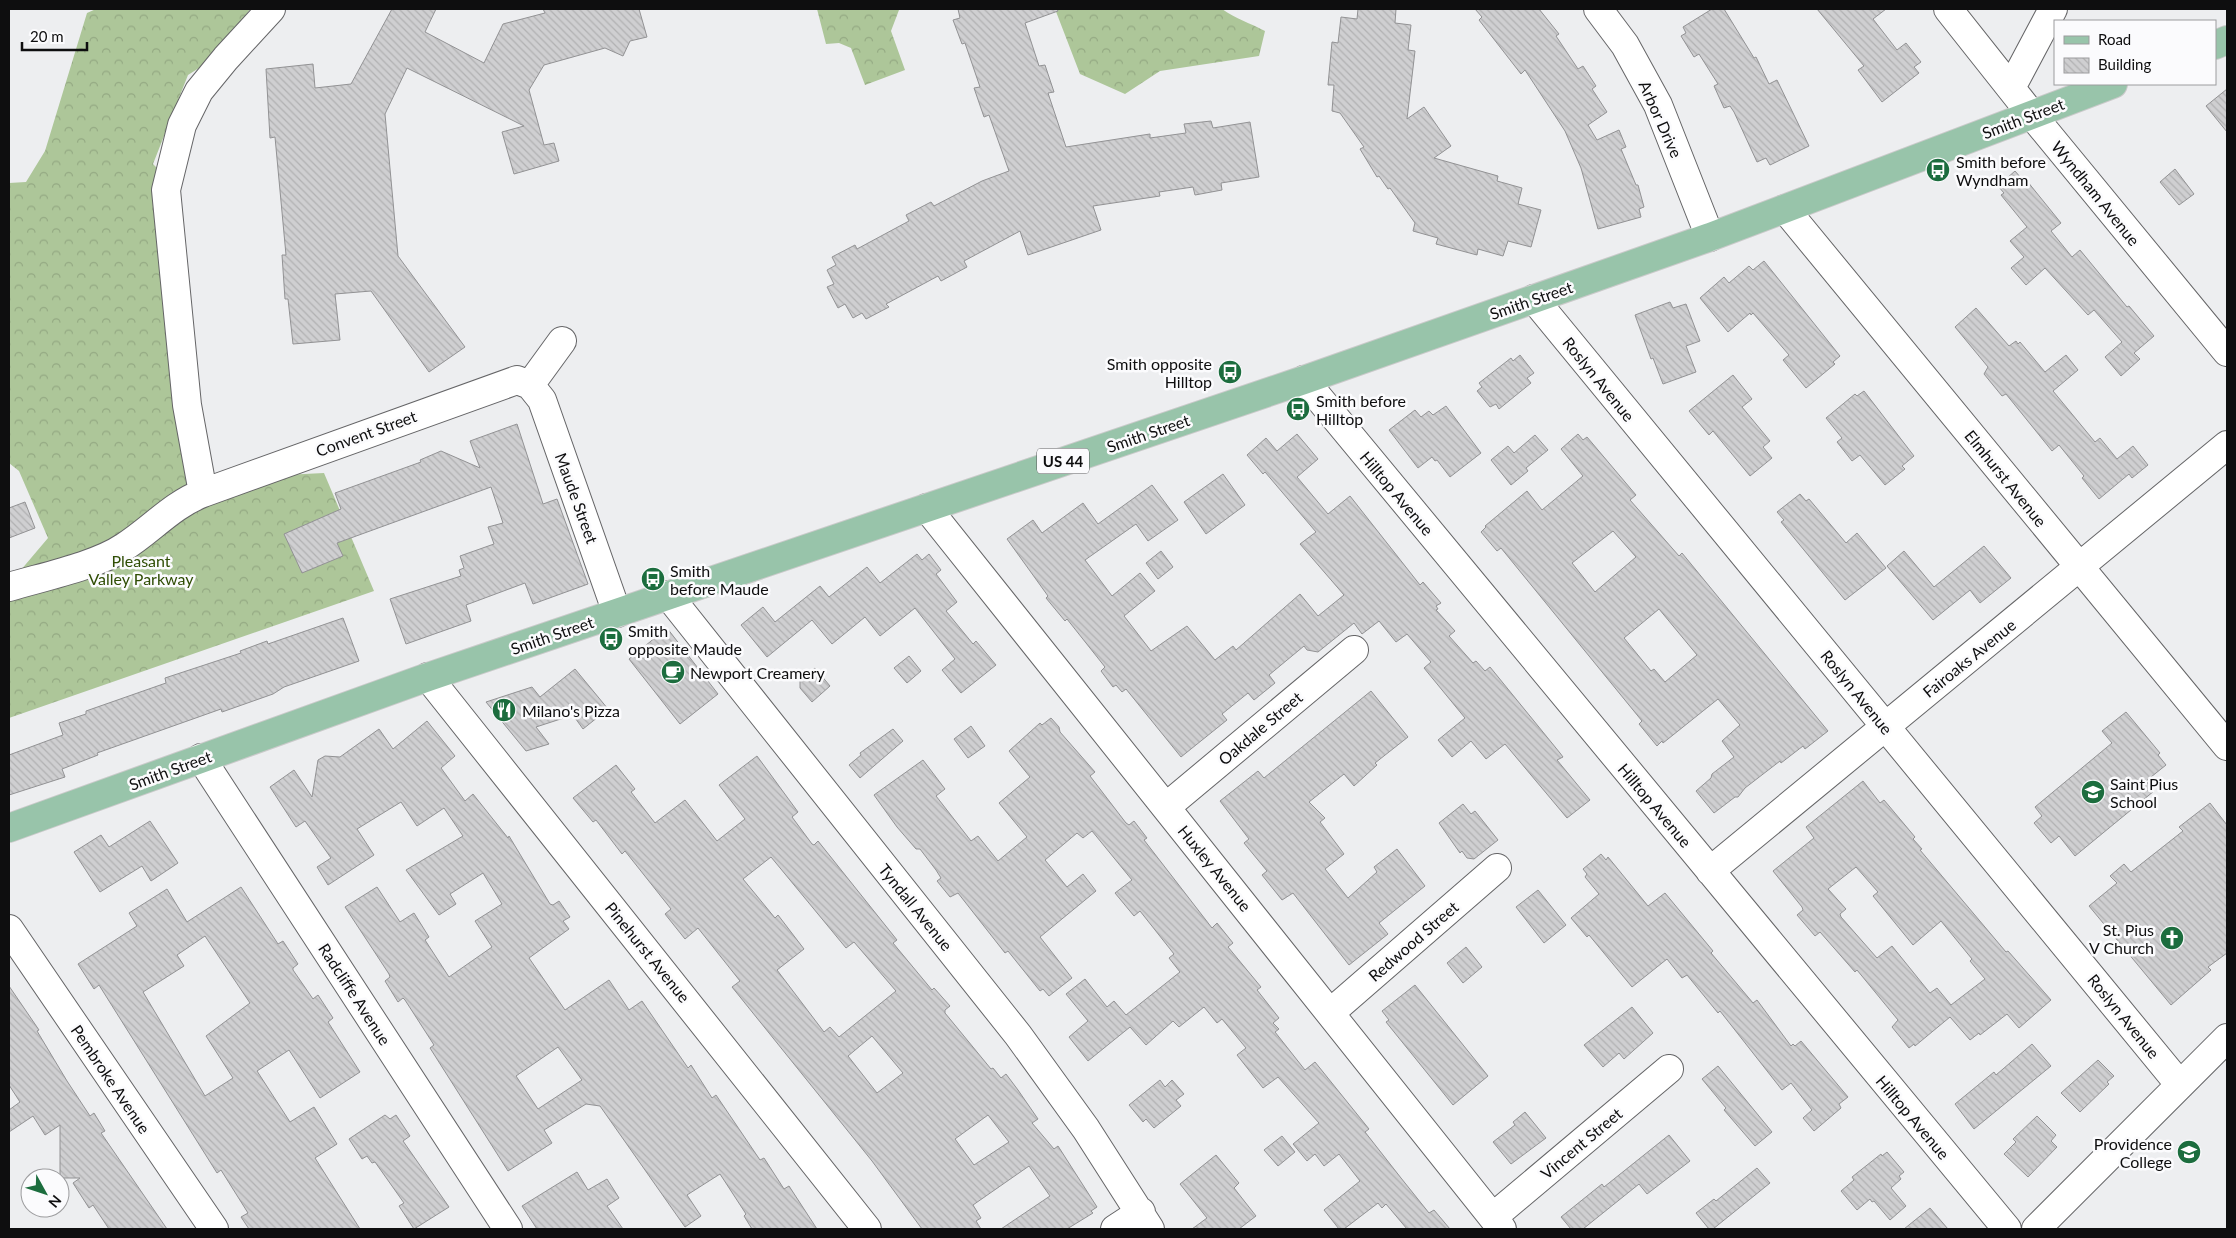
<svg xmlns="http://www.w3.org/2000/svg" width="2236" height="1238" viewBox="0 0 2236 1238" font-family="Lato,sans-serif">
<style>
.forest{fill:url(#forest-crowns)}
.building{fill:url(#building-back-hatch);stroke:#929294;fill-rule:evenodd}
.lines{fill:none;stroke-linecap:round;stroke-linejoin:round}
.minor-casing{stroke:#656567;stroke-width:30}
.major-casing{stroke:#cacaca;stroke-width:30}
.minor{stroke:#fff;stroke-width:28}
.major{stroke:#98c4aa;stroke-width:28}
.labels{text-anchor:middle;dominant-baseline:central;stroke-width:5;stroke-linejoin:round;paint-order:stroke}
.shield{fill:#fbfbfd;stroke:#555556;stroke-width:1}
.shield-label{font-size:15px;font-weight:bold;fill:#0e0e0f}
.street-label{font-size:16px;fill:#0e0e0f;stroke:#fbfbfd}
.poi-label{font-size:16px;fill:#0e0e0f;stroke:#fbfbfd;text-anchor:start}
.park-label{font-size:16px;fill:#2f4d04;stroke:#fbfbfd}
</style>
<defs>
<pattern id="forest-crowns" width="20" height="18" patternUnits="userSpaceOnUse" patternTransform="scale(1.25)"><rect width="20" height="18" fill="#adc699"/><path d="M2 6a3 3 0 1 1 6 0M12 15a3 3 0 1 1 6 0" fill="none" stroke="#94a983"/></pattern>
<pattern id="building-back-hatch" width="6" height="6" patternUnits="userSpaceOnUse" patternTransform="scale(1.25)"><rect width="6" height="6" fill="#cfcfd1"/><path d="M-1 5l2 2M0 0l6 6M5-1l2 2" fill="none" stroke="#b1b1b2"/></pattern>
</defs>
<rect width="100%" height="100%" fill="#edeef0"/>
<path class="forest" d="M96 9H250L221 54 188 75 153 164 167 178 201 479 324 473 374 591 9 718V584L48 538 19 471 9 463V183L26 182 45 151 87 13Z
M817 9H902L899 10 891 31 905 70 865 85 851 48 839 43 826 44Z
M1055 9H1222C1236 19 1250 23 1265 31L1259 56 1160 71 1125 94 1080 74Z"/>
<path class="building" d="M392 9H436L425 32 484 63 503 24 545 13 543 9H639L647 37 630 41 623 56 605 48 544 65 529 90 544 145 554 143 559 161 514 174 502 132 524 126 407 68 385 114 398 256 465 347 429 372 371 291 335 294 340 340 293 344 288 299H285L282 255H286L275 137 270 138 266 69 313 64 315 88 351 84Z
M958 9H1057L1058 11 1025 23 1039 66 1045 65 1054 92 1048 93 1066 147 1150 134V138L1186 133 1184 124 1211 121 1213 128 1250 122 1259 177 1221 183 1222 190 1195 195 1193 187 1159 192 1160 196 1093 206 1101 230 1028 255 1020 231 964 261 967 267 941 281 938 276 886 304 889 307 866 319 862 313 853 318 845 304 838 308 827 287 834 284 827 270 836 265 832 257 855 245 857 249 909 221 906 215 931 202 934 206 982 181 1009 171 989 115 984 117 974 88 980 87 965 43 962 44 953 20 960 18Z
M1358 9H1396L1395 23 1411 25 1408 50 1415 51 1407 119 1424 107 1451 146 1434 158 1498 176 1497 181 1522 188 1518 204 1541 210 1531 247 1508 241 1503 256 1478 249 1477 255 1436 244 1438 238 1413 231 1415 223 1390 188 1388 189 1379 176 1377 177 1360 149 1364 147 1340 113 1332 111 1334 85H1328L1332 42 1338 43 1341 17 1357 19Z
M1475 9H1539L1559 34 1556 36 1578 69 1583 66 1596 86 1592 89 1607 112 1588 125 1597 140 1619 130 1626 147 1621 149 1636 185H1638L1644 207 1639 209 1641 217 1598 229 1581 168 1565 131 1525 70 1521 74 1479 20 1482 17Z
M1712 9H1724L1754 58 1756 57 1769 84 1777 80 1809 146 1770 165 1766 158 1757 162 1734 112 1730 106 1724 108 1714 86 1718 84 1699 54 1694 57 1681 36 1686 33 1683 27Z
M1817 9H1886L1873 19 1897 50 1906 43 1921 62 1914 67 1919 73 1882 102 1858 70 1864 66Z
M2227 89V132L2206 106Z
M2175 169 2194 194 2179 205 2160 182Z
M2015 171 2021 178 2023 176 2061 223 2051 231 2072 257 2080 250 2127 307 2129 306 2154 336 2134 353 2140 359 2121 376 2105 357 2122 342 2094 310 2088 315 2045 268 2026 285 2011 268 2024 257 2010 241 2027 227 2001 195 2004 193 1998 186Z
M1764 261 1840 356 1833 362 1835 364 1806 388 1783 360 1789 355 1753 313 1751 315 1750 313 1728 332 1700 298 1724 277 1729 283 1749 266 1753 270Z
M1670 302 1673 308 1686 304 1700 341 1686 346 1696 372 1663 384 1653 358 1651 359 1635 315Z
M1976 308 2009 346 2016 341 2018 344 2020 342 2045 372 2066 355 2078 370 2053 391 2095 442 2100 438 2117 459 2133 446 2148 465 2132 478 2129 474 2099 499 2082 478 2084 476 2059 445 2052 451 2006 394 2002 396 1984 374 1988 367 1955 327Z
M1520 355 1534 373 1527 378 1531 383 1499 409 1496 404 1490 407 1477 391 1482 387 1479 383 1511 358 1513 361Z
M1733 375 1752 399 1742 407 1770 441 1763 447 1772 458 1750 476 1713 431 1709 435 1689 411Z
M1864 391 1914 456 1902 466 1905 469 1885 485 1860 455 1852 461 1837 442 1842 438 1826 418 1855 394 1857 396Z
M1446 406 1481 453 1450 477 1437 460 1435 461 1432 457 1418 468 1389 430 1415 410 1421 417 1429 411 1433 415Z
M517 424 543 504 557 499 588 584 533 604 525 583 466 605 471 621 406 644 390 599 461 576 459 570 464 568 460 556 494 544 488 527 503 523 491 487 337 543 343 556 302 573 284 534 341 509 335 493 421 462 420 460 441 451 480 468 470 441Z
M1297 434 1318 459 1297 477 1328 514 1350 496 1420 585 1423 582 1441 603 1436 606 1438 609 1436 610 1455 631 1449 636 1473 663 1476 661 1485 671 1490 667 1560 753 1563 757 1557 760 1590 800 1567 818 1505 744 1486 759 1471 741 1452 757 1438 740 1465 718 1424 668 1431 662 1407 634 1396 642 1379 621 1362 634 1354 623 1318 652 1307 650 1304 646 1269 675 1275 683 1254 700 1248 693 1222 714 1227 720 1181 757 1126 689 1122 692 1116 685 1113 687 1101 671 1105 667 1067 619 1065 621 1046 598 1048 596 1007 539 1033 520 1042 533 1083 503 1098 524 1152 485 1178 520 1148 541 1136 524 1085 560 1112 596 1140 573 1155 591 1124 616 1151 651 1187 626 1215 660 1233 646 1236 650 1300 594 1318 616 1344 595 1300 544 1316 532 1265 472 1263 474 1247 455 1266 438 1277 451Z
M1578 434 1583 440 1587 437 1636 495 1630 500 1679 556 1682 553 1828 731 1805 749 1803 746 1781 763 1780 761 1745 788 1738 797H1735L1714 813 1696 791 1711 778 1712 774 1734 757 1722 741 1740 725 1718 699 1663 743 1662 741 1657 746 1639 724 1642 721 1501 548 1497 551 1481 532 1486 527 1485 526 1527 491 1542 510 1583 476 1561 449ZM1613 531 1636 557 1595 592 1572 563ZM1659 609 1697 655 1665 682 1654 669 1651 671 1624 638Z
M1535 435 1548 450 1526 468 1528 471 1511 485 1491 460 1508 446 1514 453Z
M1223 474 1245 505 1206 534 1184 502Z
M1800 494 1806 501 1809 499 1846 543 1857 533 1886 568 1845 600 1781 522 1784 520 1777 512Z
M25 502 35 528 9 538V508Z
M1984 546 2011 578 1980 603 1970 590 1933 620 1887 566 1904 551 1934 587Z
M1161 551 1173 567 1158 579 1146 563Z
M917 554 922 560 929 554 941 570 936 574 957 602 946 611 973 644 976 641 996 665 961 693 942 670 955 659 915 608 880 636 865 617 832 644 812 620 767 657 741 625 763 607 775 622 820 586 829 597 867 567 880 583Z
M343 618 359 661 284 687 273 694 222 712 221 709 97 753 98 755 62 769 65 777 9 795V755L63 735 59 723 86 714V711L166 683 165 678 241 653 240 651 267 641 268 644Z
M667 628 718 694 680 724 629 659Z
M909 656 921 671 907 683 894 668Z
M815 668 830 686 812 702 800 688V681Z
M575 669 608 709 583 729 573 715 536 727 549 744 526 751 486 702 532 687 540 697Z
M1371 691 1408 737 1375 763 1377 765 1354 786 1344 774 1309 802 1325 818 1320 822 1344 854 1325 869 1348 898 1377 872 1374 867 1397 849 1425 886 1379 923 1388 934 1349 965 1293 893 1282 900 1262 875 1267 871 1244 843 1249 839 1220 801 1258 771 1264 778Z
M2126 712 2160 753 2158 755 2166 765 2146 781 2154 791 2075 856 2059 836 2051 843 2034 823 2042 816 2035 807 2112 743 2102 731Z
M1051 718 1059 727 1060 732 1095 772 1090 776 1126 823 1129 825 1134 821 1147 838 1144 840 1212 928 1217 923 1233 943 1228 947 1261 987 1257 990 1279 1018 1273 1023 1279 1029 1275 1032 1305 1070 1315 1062 1369 1129 1365 1132 1401 1178 1429 1213 1434 1210 1450 1229H1407L1386 1204 1382 1208 1378 1203 1344 1229H1339L1324 1210 1360 1181 1339 1154 1324 1166 1315 1154 1307 1161 1293 1144 1319 1123 1278 1077 1263 1088 1237 1055 1246 1048 1222 1019 1217 1023 1204 1007 1179 1027 1173 1021 1146 1045 1130 1027 1088 1061 1069 1037 1088 1021 1066 994 1085 979 1107 1007 1114 1001 1126 1015 1180 972 1169 958 1174 954 1140 911 1134 916 1115 893 1132 880 1092 831 1083 838 1077 833 1045 860 1067 887 1083 874 1096 891 1040 937 1072 978 1049 996 1043 989 1040 991 1008 951 1005 953 958 893 950 897 937 881 941 878 936 870 920 849H916L897 827 874 795 923 760 945 789 936 796 971 841 978 836 998 861 1027 837 999 803 1030 777 1009 751 1040 723 1042 725Z
M427 721 455 756 441 768 465 801 473 794 508 838 509 836 550 904 553 905 559 901 570 917 563 921 569 929 529 958 565 1010 609 980 629 1010 642 1001 688 1068 691 1065 712 1098 716 1095 760 1160 764 1158 784 1189 789 1186 817 1229H752L744 1216 746 1214 720 1174 687 1195 701 1216 685 1227 600 1106 586 1104 544 1130 552 1143 508 1171 430 1048 434 1045 405 1000 403 998 398 1002 385 981 390 977 389 974 345 907 377 887 400 922 414 913 429 937 425 940 449 977 492 947 475 921 502 904 483 873 450 894 456 904 439 915 406 870 463 836 444 808 417 826 401 802 357 829 374 855 328 885 317 867 331 858 305 821 296 827 270 787 294 770 312 797 318 760 325 756 340 757 379 729 393 749ZM558 1047 582 1080 538 1109 516 1076Z
M971 726 985 746 968 758 954 739Z
M893 729 903 741 860 778 849 765 861 755 860 753Z
M757 756 798 812 792 817 812 844 814 845 818 841 897 940 893 943 932 990 934 988 950 1006 945 1010V1013L991 1069 993 1068 1001 1078 1006 1074 1018 1090 1038 1119 1032 1123 1054 1149 1058 1146 1097 1207 1091 1211 1093 1213 1067 1229H1001L1050 1196 1029 1166 973 1205 981 1218 976 1221 981 1229H922L872 1161 732 987 740 981 698 928 685 939 665 914 671 909 625 851 622 854 596 820 593 822 573 798 616 765 635 789 631 792 655 823 685 800 717 841 745 819 719 785ZM771 857 846 948 854 942 896 991 839 1037 830 1027 824 1032 777 970 804 949 778 915 775 918 743 879ZM872 1036 903 1073 877 1093 848 1056ZM988 1115 1009 1142 974 1165 955 1139Z
M1863 781 1880 803 1884 800 1915 837 1913 839 1922 849 1920 850 2006 952 2008 951 2051 1000 2019 1028 2007 1014 1980 1035 1979 1033 1970 1040 1950 1017 1915 1046 1914 1044 1909 1048 1892 1027 1898 1020 1857 970 1855 972 1820 932 1815 936 1797 915 1803 910 1802 907 1773 871 1814 838 1806 827ZM1856 867 1878 892 1873 896 1913 945 1941 921 1972 959 1970 961 1985 979 1951 1005 1937 988 1930 993 1892 946 1877 958 1841 917 1840 914 1846 909 1828 889Z
M2210 803 2227 825V953L2208 967 2211 970 2171 1005 2089 906 2117 883 2110 876 2124 864 2131 872 2183 831 2179 827Z
M1463 804 1471 814 1475 811 1498 840 1474 859 1467 858 1462 851 1460 853 1439 823Z
M150 821 178 863 151 881 142 866 100 892 74 852 101 835 109 847Z
M1601 854 1606 860 1608 857 1648 906 1665 893 1713 951 1711 953 1753 1003 1757 1000 1791 1046 1793 1044 1795 1046 1801 1041 1848 1097 1839 1104 1841 1108 1814 1131 1803 1118 1812 1110 1791 1083 1782 1090 1720 1011 1718 1013 1687 975 1682 978 1667 959 1632 987 1589 935 1587 937 1571 918 1599 894 1585 877 1587 874 1583 869Z
M241 887 278 944 283 941 298 964 293 968V970L313 999 318 995 333 1018 328 1022 360 1072 320 1098 289 1050 257 1071 290 1122 314 1107 337 1144 315 1158 360 1229H249L241 1217 248 1213 221 1170 217 1173 99 985 94 989 78 964 137 926 129 913 167 889 187 922ZM205 936 250 1003 206 1036 233 1078 205 1096 143 992 184 966 177 955Z
M1538 890 1566 925 1544 943 1516 907Z
M1466 947 1482 967 1463 983 1447 963Z
M1415 985 1488 1076 1453 1105 1386 1022 1389 1020 1382 1011Z
M9 986 39 1030 37 1031 67 1081 90 1116 94 1113 105 1131 101 1133 167 1229H109L93 1205 89 1208 73 1183 80 1178H60V1125L45 1135 33 1116 9 1132V1110L20 1102 9 1085Z
M1632 1007 1653 1033 1624 1059 1619 1053 1603 1067 1584 1045Z
M2032 1044 2051 1066 1974 1129 1955 1104 1994 1072 1996 1075Z
M2098 1060 2114 1076 2107 1082 2109 1084 2080 1112 2061 1093Z
M1718 1066 1772 1132 1755 1146 1724 1110 1726 1108 1702 1079Z
M1160 1080 1165 1087 1172 1080 1184 1094 1176 1100 1181 1106 1154 1128 1146 1119 1143 1122 1129 1105Z
M1525 1112 1546 1138 1511 1164 1493 1142 1515 1125 1513 1122Z
M385 1115 390 1119 396 1115 410 1136 403 1141 449 1207 414 1229 399 1206 404 1203 375 1162 372 1163 367 1156 362 1159 349 1139Z
M2037 1116 2056 1135 2051 1141 2057 1147 2028 1177 2004 1154 2016 1142 2013 1139Z
M1669 1135 1690 1161 1647 1194 1639 1184 1583 1229H1571L1561 1217 1602 1184 1604 1187Z
M1282 1136 1295 1152 1278 1166 1264 1150Z
M1887 1152 1904 1172 1899 1176 1901 1179 1891 1188 1906 1206 1890 1220 1874 1201 1872 1202 1870 1199 1857 1210 1841 1191 1854 1180 1852 1177 1881 1154 1882 1156Z
M1216 1155 1239 1183 1234 1188 1256 1216 1239 1229H1192L1207 1218 1180 1184Z
M1757 1168 1770 1183 1713 1229H1709L1696 1213 1714 1199 1716 1201Z
M577 1172 588 1190 607 1179 619 1198 607 1206 623 1229H537L522 1206Z
M1930 1208 1948 1229H1904Z"/>
<g class="lines">
<g class="minor-casing">
<path id="minor" d="M1598 9 1625 45 1658 105 1710 237
M1948 9 2032 115 2227 352
M2011 88 2053 9
M1785 209 2227 746
M1534 299 2180 1085
M1304 380 2007 1229
M530 385 562 341
M203 493 187 405 166 190 182 125 199 91 226 58 271 9
M927 508 1502 1229
M9 587C42 577 96 566 124 547 151 530 172 505 203 493L517 380 530 385 542 400 617 613
M668 595 1018 1035 1086 1129 1150 1229
M428 677 867 1229
M201 758 508 1229
M1166 807 1354 650
M1710 871 2227 445
M9 929 214 1229
M1330 1013 1497 868
M1493 1217 1669 1069
M1115 1229 1141 1212
M2036 1229 2227 1038"/>
</g>
<g class="major-casing">
<path id="major" d="M2215 45 2227 40
M9 828 428 677 1304 380 1710 237 2113 84"/>
</g>
<use href="#minor" class="minor"/>
<use href="#major" class="major"/>
</g>
<defs>
<g id="bus-disc" transform="scale(1.25)"><circle r="9.5" fill="#1c6d3e" stroke="#fbfbfd"/><path d="M-5-6H5V4H4V6H2V4H-2V6H-4V4H-5ZM-3.5-4V0h7V-4ZM-3.5 1.2v1.5H-2V1.2ZM2 1.2v1.5H3.5V1.2Z" fill="#fff"/></g>
<g id="cafe-disc" transform="scale(1.25)"><circle r="9.5" fill="#1c6d3e" stroke="#fbfbfd"/><path d="M-5.5-4.5H6V0H3Q3 3.5 0 3.5H-2.5Q-5.5 3.5-5.5 0ZM3-3.2v2h1.7v-2ZM-6 4.5H4V6H-6Z" fill="#fff"/></g>
<g id="restaurant-disc" transform="scale(1.25)"><circle r="9.5" fill="#1c6d3e" stroke="#fbfbfd"/><path d="M-5-6h1v4h1v-4h1v4h1v-4h1v5L-1.5 .5V6h-2V.5L-5-1ZM5-6V6H3V1.5H1.5Q1.5-4 5-6Z" fill="#fff"/></g>
<g id="school-disc" transform="scale(1.25)"><circle r="9.5" fill="#1c6d3e" stroke="#fbfbfd"/><path d="M0-5L7-2L0 1L-7-2ZM-4 1L0 2.5L4 1V4Q0 6-4 4Z" fill="#fff"/></g>
<g id="church-disc" transform="scale(1.25)"><circle r="9.5" fill="#1c6d3e" stroke="#fbfbfd"/><path d="M-1.2-6h2.4v3.5h3.3v2.4h-3.3V6h-2.4V-.1h-3.3v-2.4h3.3Z" fill="#fff"/></g>
<g id="university-disc" transform="scale(1.25)"><circle r="9.5" fill="#1c6d3e" stroke="#fbfbfd"/><path d="M0-5L7-2L0 1L-7-2ZM-4 1L0 2.5L4 1V4Q0 6-4 4Z" fill="#fff"/></g>
</defs>
<g fill-rule="evenodd">
<use href="#bus-disc" x="1938" y="170"/>
<use href="#bus-disc" x="1230" y="372"/>
<use href="#bus-disc" x="1298" y="409"/>
<use href="#bus-disc" x="653" y="579"/>
<use href="#bus-disc" x="611" y="639"/>
<use href="#cafe-disc" x="673" y="672"/>
<use href="#restaurant-disc" x="504" y="710"/>
<use href="#school-disc" x="2093" y="792"/>
<use href="#church-disc" x="2172" y="938"/>
<use href="#university-disc" x="2189" y="1152"/>
</g>
<g class="labels">
<rect class="shield" x="1037" y="448.5" width="52" height="25" rx="4"/>
<g class="shield-label">
<text x="1063" y="461">US 44</text>
</g>
<g class="street-label">
<text transform="translate(2023 118) rotate(-21)">Smith Street</text>
<text transform="translate(1661 119) rotate(66)">Arbor Drive</text>
<text transform="translate(2096 193) rotate(51)">Wyndham Avenue</text>
<text transform="translate(1531 300) rotate(-19)">Smith Street</text>
<text transform="translate(1599 379) rotate(51)">Roslyn Avenue</text>
<text transform="translate(366 433) rotate(-20)">Convent Street</text>
<text transform="translate(1148 433) rotate(-19)">Smith Street</text>
<text transform="translate(2006 478) rotate(51)">Elmhurst Avenue</text>
<text transform="translate(1397 493) rotate(50)">Hilltop Avenue</text>
<text transform="translate(577 498) rotate(70)">Maude Street</text>
<text transform="translate(552 635) rotate(-19)">Smith Street</text>
<text transform="translate(1969 658) rotate(-39)">Fairoaks Avenue</text>
<text transform="translate(1857 692) rotate(51)">Roslyn Avenue</text>
<text transform="translate(1260 728) rotate(-40)">Oakdale Street</text>
<text transform="translate(170 770) rotate(-20)">Smith Street</text>
<text transform="translate(1655 805) rotate(50)">Hilltop Avenue</text>
<text transform="translate(1215 868) rotate(51)">Huxley Avenue</text>
<text transform="translate(916 907) rotate(51)">Tyndall Avenue</text>
<text transform="translate(1413 941) rotate(-41)">Redwood Street</text>
<text transform="translate(648 952) rotate(51)">Pinehurst Avenue</text>
<text transform="translate(355 994) rotate(57)">Radcliffe Avenue</text>
<text transform="translate(2124 1016) rotate(51)">Roslyn Avenue</text>
<text transform="translate(111 1079) rotate(56)">Pembroke Avenue</text>
<text transform="translate(1913 1117) rotate(50)">Hilltop Avenue</text>
<text transform="translate(1581 1143) rotate(-40)">Vincent Street</text>
</g>
<g class="poi-label">
<text x="1956" y="161">Smith before<tspan x="1956" dy="18">Wyndham</tspan></text>
<text x="1212" y="363" text-anchor="end">Smith opposite<tspan x="1212" dy="18">Hilltop</tspan></text>
<text x="1316" y="400">Smith before<tspan x="1316" dy="18">Hilltop</tspan></text>
<text x="670" y="570">Smith<tspan x="670" dy="18">before Maude</tspan></text>
<text x="628" y="630">Smith<tspan x="628" dy="18">opposite Maude</tspan></text>
<text x="690" y="672">Newport Creamery</text>
<text x="522" y="710">Milano's Pizza</text>
<text x="2110" y="783">Saint Pius<tspan x="2110" dy="18">School</tspan></text>
<text x="2154" y="929" text-anchor="end">St. Pius<tspan x="2154" dy="18">V Church</tspan></text>
<text x="2172" y="1143" text-anchor="end">Providence<tspan x="2172" dy="18">College</tspan></text>
</g>
<g class="park-label">
<text x="141" y="560">Pleasant<tspan x="141" dy="18">Valley Parkway</tspan></text>
</g>
</g>
<rect width="2236" height="1238" fill="none" stroke="#0e0e0f" stroke-width="20"/>
<rect x="2054" y="20" width="162" height="65" fill="#fbfbfd" stroke="#9c9c9e"/>
<rect x="2064" y="36" width="25" height="8" fill="#98c4aa" stroke="#9c9c9e"/>
<text x="2098" y="45" font-size="15" fill="#0e0e0f">Road</text>
<rect x="2064" y="58" width="25" height="15" fill="url(#building-back-hatch)" stroke="#9c9c9e"/>
<text x="2098" y="70" font-size="15" fill="#0e0e0f">Building</text>
<g transform="translate(45 1193) rotate(130)"><circle r="24" fill="#fbfbfd" stroke="#9c9c9e"/>
<path d="M0-4L9 19L0 12L-9 19Z" fill="#1c6d3e"/>
<text y="-8" font-size="14" font-weight="bold" text-anchor="middle" fill="#0e0e0f">N</text>
</g>
<path d="M22 42v8h65v-8" fill="none" stroke="#0e0e0f" stroke-width="2.5"/>
<text x="30" y="42" font-size="15" fill="#0e0e0f" stroke="#fbfbfd" stroke-width="4" paint-order="stroke">20 m</text>
</svg>
